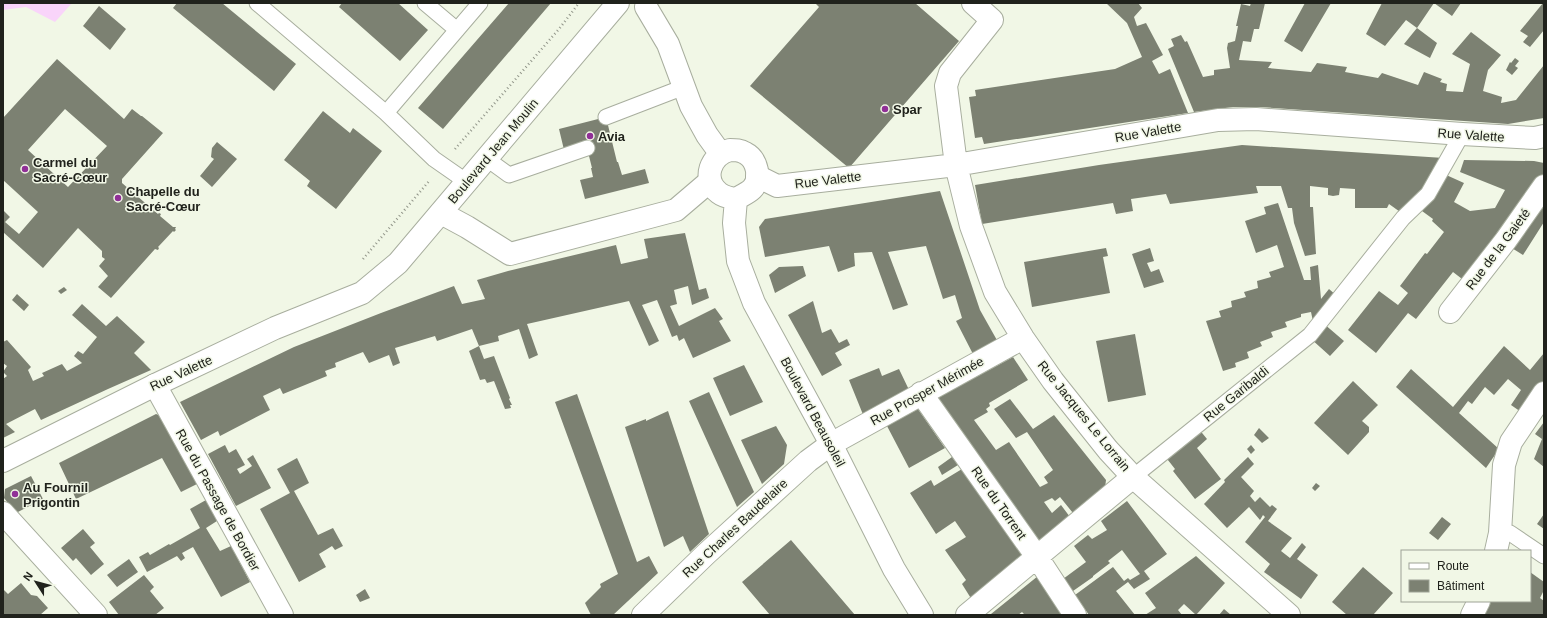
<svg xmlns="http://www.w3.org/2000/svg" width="1547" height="618" viewBox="0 0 1547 618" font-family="Helvetica,sans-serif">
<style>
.green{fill:#f9d4fa}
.building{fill:#7c8172;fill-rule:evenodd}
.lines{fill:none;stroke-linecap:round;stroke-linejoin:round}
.lane-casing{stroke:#a8ae9e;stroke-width:17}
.street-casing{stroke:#a8ae9e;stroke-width:24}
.secondary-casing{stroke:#a8ae9e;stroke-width:24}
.path{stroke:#919589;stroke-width:2.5;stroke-dasharray:1 3;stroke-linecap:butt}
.lane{stroke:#fff;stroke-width:15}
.street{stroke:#fff;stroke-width:22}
.secondary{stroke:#fff;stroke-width:22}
.poi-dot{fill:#902f97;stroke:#f1f7e6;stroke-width:1.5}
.labels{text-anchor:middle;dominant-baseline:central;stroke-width:3;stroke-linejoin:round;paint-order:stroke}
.poi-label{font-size:13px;font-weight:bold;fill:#20221c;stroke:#f1f7e6;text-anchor:start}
.street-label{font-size:13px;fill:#20221c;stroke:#f1f7e6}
</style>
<rect width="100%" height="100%" fill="#f1f7e6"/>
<path class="green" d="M3 3H72L55 22 26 7 3 10Z"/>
<path class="building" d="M177 3H222L296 64 274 91 173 8Z
M342 3H398L428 30 400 61 339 7Z
M509 3H551L443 129 418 108Z
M815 3H915L959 41 849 168 750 86 819 7Z
M1106 3H1138L1142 8 1134 17 1137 26 1146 23 1163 55 1152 61 1159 74 1170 69 1188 113 984 144 982 137 975 138 969 97 976 96 975 90 1115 69 1142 57 1127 23Z
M1251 3H1265L1259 29H1254L1251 42 1243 41 1239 60 1272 62 1268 68 1311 72 1317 63 1347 67 1345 72 1378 78 1382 73 1418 85 1424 72 1442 79 1440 82 1447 84 1446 91 1463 92 1470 64 1452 54 1471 32 1501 55 1488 70 1483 91 1502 97 1501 103 1516 100 1544 65V118L1508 124 1260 107H1233L1194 112 1168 49 1174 46 1171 39 1181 35 1185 42 1187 41 1203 77 1214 75V70L1230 68 1227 48 1228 43 1235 41 1238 26H1236L1241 4 1250 6Z
M1305 3H1331L1302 52 1284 41Z
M1382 3H1434L1417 28 1406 20 1385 46 1366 34Z
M1434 3H1461L1452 16Z
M1543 3 1544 30 1530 47 1523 42 1528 36 1520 31Z
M99 6 126 29 110 50 83 26Z
M1417 28 1437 43 1430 58 1404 44Z
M1515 58 1519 61 1515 66 1518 68 1512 75 1506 70 1510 62 1511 63Z
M57 59 124 119 132 109 141 116H142L163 133 122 179V183L158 214 159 213 161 214 160 216 173 227H176L175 229 176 230 174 232 173 231 158 247 159 248 158 250 155 249 111 298 98 287 108 276 99 266 105 259 102 257V251L78 228 43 268 3 232V210L10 217 5 222 19 234 38 212 3 180V118ZM65 109 107 146 68 187 28 150Z
M323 111 350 133 353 128 382 151 336 209 307 186 310 181 284 160Z
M606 117 617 162H618L622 175 645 169 649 183 585 199 580 180 593 177 591 168H592L587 148 565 154 559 129Z
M217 142 237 159 212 187 200 176 214 159 211 157 212 148Z
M1242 145 1444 158 1425 193 1403 214 1389 204 1387 208H1355V189L1340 188 1339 195 1333 196 1328 195V188L1310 186V207H1313L1316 254 1305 256 1294 223 1292 208H1288L1281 186H1256L1258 193 1170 204 1166 194 1131 199 1133 211 1116 214 1113 203 982 224 975 185 1099 165Z
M1464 160 1534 161 1544 163V179L1466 282 1453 272 1416 319 1408 313 1376 353 1348 330 1379 291 1398 305 1408 293 1400 286 1425 253 1427 254 1444 232 1432 221 1433 219 1422 211 1444 174 1464 183 1454 202 1470 211 1495 208 1505 190 1460 172Z
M940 191 980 310 998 342 974 356 956 321 962 318 955 295 943 299 926 246 888 252 908 305 893 310 872 252 854 253 855 266 838 272 829 246 765 257 759 227 765 219Z
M1544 191V222L1523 255 1507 245Z
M1278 203 1304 280H1311L1310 267 1318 265 1321 299 1329 289 1337 296 1314 326 1311 312 1301 314V317L1285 322 1287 327 1271 332 1273 337 1260 342 1262 346 1247 352 1249 358 1235 363 1236 367 1223 371 1206 321 1221 317 1219 311 1232 307 1231 301 1246 297 1244 292 1258 288 1257 281 1271 277 1269 272 1284 267 1277 245 1256 253 1245 221 1266 214 1264 207Z
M685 233 699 290 706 288 709 298 692 305 688 286 674 290 677 304 670 306 679 326 715 308 723 319 719 321 731 341 693 358 684 338 679 341 677 335 672 337 657 300 642 305 659 341 649 346 629 301 527 324 538 355 529 359 519 329 498 336 499 341 479 346 472 329 437 341 435 336 395 348 400 363 393 366 389 355 369 363 363 352 335 363 336 367 325 371 327 376 283 394 280 388 263 396 270 410 220 436 218 431 201 440 180 402 294 347 381 313 454 286 462 304 485 299 477 280 508 271 616 245 621 264 648 258 644 239Z
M1106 248 1108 256 1103 257 1110 293 1032 307 1024 262Z
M1150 248 1154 261 1147 263 1151 272 1159 269 1164 282 1144 288 1132 254Z
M803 266 806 276 775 293 769 275 779 267Z
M64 287 67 290 61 294 58 291Z
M17 294 29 305 24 311 12 300Z
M813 301 822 333 831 329 839 343 847 339 850 345 835 353 842 365 822 376 788 315Z
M82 304 106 326 117 316 145 342 134 353 151 370 108 389 41 420 35 409 6 424 15 432 3 438V379L7 376 3 372 7 366 3 363V342L7 340 31 367 28 370 33 381 44 376 42 373 62 364 67 371 82 363 74 356 78 351 83 354 97 337 72 315Z
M1323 323 1344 341 1330 356 1310 338Z
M1135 334 1146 395 1108 402 1096 341Z
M479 346 484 359 494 356 510 398 509 399 512 405H510L511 408 505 409 494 381 487 383 485 379 480 380 469 351Z
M1504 346 1530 370 1544 353V385L1524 414 1511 405 1521 390 1508 379 1494 395 1485 387 1472 404 1468 401 1459 413 1499 449 1486 468 1396 387 1411 369 1453 407Z
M1013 357 1028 380 989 403 990 406 986 409 988 412 974 420 996 450 1009 442 1040 487 1048 483 1044 477 1053 470 1027 432 1016 438 994 409 1010 399 1033 429 1054 415 1106 480 1104 496 1077 518 1060 497 1055 501 1052 498 1044 502 1052 513 1061 505 1073 521 1041 546 937 398Z
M744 365 763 402 730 416 713 378Z
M879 368 882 376 899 369 910 392 864 417 849 380Z
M1353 381 1378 405 1362 421 1369 427V432L1348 455 1314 423Z
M709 392 754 492 737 507 689 401Z
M577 394 637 562 649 556 658 573 613 615H591L585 603 601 587 600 584 618 574 555 402Z
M918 409 945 448 909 468 887 426Z
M668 411 709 534 690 552 683 536 664 547 625 427 646 419V421Z
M156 414 161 416 197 484 181 492 162 458 76 499 59 463Z
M1544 422V467L1534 459 1542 439 1535 434Z
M776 426 787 445 784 464 762 484 741 440Z
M1198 428 1207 439 1197 448 1221 479 1195 499 1173 471 1175 469 1164 455Z
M1259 428 1269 438 1262 443 1254 435Z
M225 445 229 453 236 449 245 465 237 469 240 474 252 466 247 459 253 455 271 488 236 506 208 454Z
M1251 445 1255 450 1251 454 1247 449Z
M952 457 958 465 942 475 938 467Z
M1248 457 1254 464 1241 477 1254 491 1250 496 1255 502 1260 497 1270 507 1272 505 1277 509 1268 521 1292 538 1281 551 1290 558 1302 543 1306 547 1297 559 1318 575 1301 599 1264 572 1270 564 1245 542 1265 517 1263 515 1260 520 1249 507 1227 528 1204 504 1225 482 1224 480Z
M297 458 309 483 294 491 318 535 333 528 343 546 335 550 332 546 319 554 326 567 299 582 260 509 290 493 277 469Z
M962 469 1026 558 972 600 962 584 966 580 945 550 966 537 955 521 936 534 910 493 931 480 934 486Z
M31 476 43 499 16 513 4 498 5 489Z
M1316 483 1320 486 1315 491 1312 488Z
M206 500 217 521 206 528 220 551 231 546 250 582 221 597 193 547 182 553 185 558 181 561 177 556 147 572 139 557 148 552 150 555 169 544 170 545 200 528 190 509Z
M1127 501 1167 554 1144 571 1150 579 1134 589 1128 582 1116 591 1135 615H1089L1075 595 1113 567 1124 581 1128 578 1130 580 1140 574 1122 550 1108 561 1110 563 1093 576V577L1073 591 1063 579 1086 562 1074 546 1088 535 1092 539 1107 530 1101 521Z
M1544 514V529L1537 524Z
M1442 517 1451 524 1438 540 1429 533Z
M83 529 95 543 90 547 104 564 91 575 76 558 73 561 61 548Z
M791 540 855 615H770L742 582Z
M1196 556 1225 583 1196 615 1184 604 1178 610 1182 615H1145L1156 608 1145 593Z
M129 559 138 572 117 587 107 575Z
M1363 567 1393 593 1373 615H1347L1332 602Z
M1530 572 1544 582V590L1540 598 1544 601V615H1480L1486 601H1530Z
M144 575 154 587 150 591 164 608 155 615H119L109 602Z
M1038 576 1065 615H1025L1022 612 1018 615H991V614Z
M21 583 31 595 37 596 48 608 40 615H3V589L8 594Z
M365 589 370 598 360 602 356 595Z
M1224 609 1231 615H1219Z"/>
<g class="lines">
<g class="lane-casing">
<path id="lane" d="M257 3 386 113 434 159 467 182
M425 3 457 30
M386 113 480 3
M606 117 684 87
M487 159 509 175 587 148
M1133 477 1310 335 1403 218 1428 194 1462 134
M1500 533H1510L1544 556"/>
</g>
<g class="street-casing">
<path id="street" d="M973 3 992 20 950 73 946 86 956 165 971 226 995 292 1023 338 1053 381 1108 450 1133 477 1289 615
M757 176 777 186 956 165 1218 120 1256 119 1462 134 1535 138 1544 136
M441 213 467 227 510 254 676 210 710 181
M1450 312 1506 240 1544 186
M155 385 282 615
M921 393 1037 557 1075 615
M3 513 96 615
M1496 551 1500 533 1504 465 1511 442 1544 393
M643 615 706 554 808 461 831 444 1023 338
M967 615 1133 477
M1472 615 1479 601"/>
</g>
<g class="secondary-casing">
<path id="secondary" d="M646 7 668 44 691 106 707 135 720 153
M730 150C736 150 740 150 745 153 757 159 762 179 752 189 748 193 741 196 736 199 730 198 724 197 719 193 701 179 711 155 730 150Z
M736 199 734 223 738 261 754 303 831 444 894 569 922 615
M3 461 155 385 275 328 362 293 398 263 618 3"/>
</g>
<path class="path" d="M455 149 559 29 579 3
M363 259 430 180"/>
<use href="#lane" class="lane"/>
<use href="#street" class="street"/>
<use href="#secondary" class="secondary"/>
</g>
<g class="poi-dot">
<circle cx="885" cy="109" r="4"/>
<circle cx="590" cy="136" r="4"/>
<circle cx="25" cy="169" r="4"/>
<circle cx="118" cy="198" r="4"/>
<circle cx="15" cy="494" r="4"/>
</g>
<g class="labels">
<g class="poi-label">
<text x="893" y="109">Spar</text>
<text x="598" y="136">Avia</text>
<text x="33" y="162">Carmel du<tspan x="33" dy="15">Sacré-Cœur</tspan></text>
<text x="126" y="191">Chapelle du<tspan x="126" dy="15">Sacré-Cœur</tspan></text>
<text x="23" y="487">Au Fournil<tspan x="23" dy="15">Prigontin</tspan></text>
</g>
<g class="street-label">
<text transform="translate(1148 132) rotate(-10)">Rue Valette</text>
<text transform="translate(1471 135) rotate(4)">Rue Valette</text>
<text transform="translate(493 151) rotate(-50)">Boulevard Jean Moulin</text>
<text transform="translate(828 180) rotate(-7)">Rue Valette</text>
<text transform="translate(1498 249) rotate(-53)">Rue de la Gaieté</text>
<text transform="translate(181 373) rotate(-25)">Rue Valette</text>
<text transform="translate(927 391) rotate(-29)">Rue Prosper Mérimée</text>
<text transform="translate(1236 394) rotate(-39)">Rue Garibaldi</text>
<text transform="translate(813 412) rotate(62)">Boulevard Beausoleil</text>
<text transform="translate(1084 416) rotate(51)">Rue Jacques Le Lorrain</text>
<text transform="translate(218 500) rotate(61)">Rue du Passage de Bordier</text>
<text transform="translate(999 503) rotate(55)">Rue du Torrent</text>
<text transform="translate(735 528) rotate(-43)">Rue Charles Baudelaire</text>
</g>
</g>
<rect width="1547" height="618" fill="none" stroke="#20221c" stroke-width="8"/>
<rect x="1401" y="550" width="130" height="52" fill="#f1f7e6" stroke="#9da295"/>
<rect x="1409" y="563" width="20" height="6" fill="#ffffff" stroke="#9da295"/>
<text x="1437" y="570" font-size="12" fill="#20221c">Route</text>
<rect x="1409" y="580" width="20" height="12" fill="#7c8172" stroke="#9da295"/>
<text x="1437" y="590" font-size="12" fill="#20221c">Bâtiment</text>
<g transform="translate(36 582) rotate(306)" stroke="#f1f7e6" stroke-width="3" paint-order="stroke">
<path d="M0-3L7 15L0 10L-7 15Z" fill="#20221c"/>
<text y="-6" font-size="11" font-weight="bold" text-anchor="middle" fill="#20221c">N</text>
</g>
</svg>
